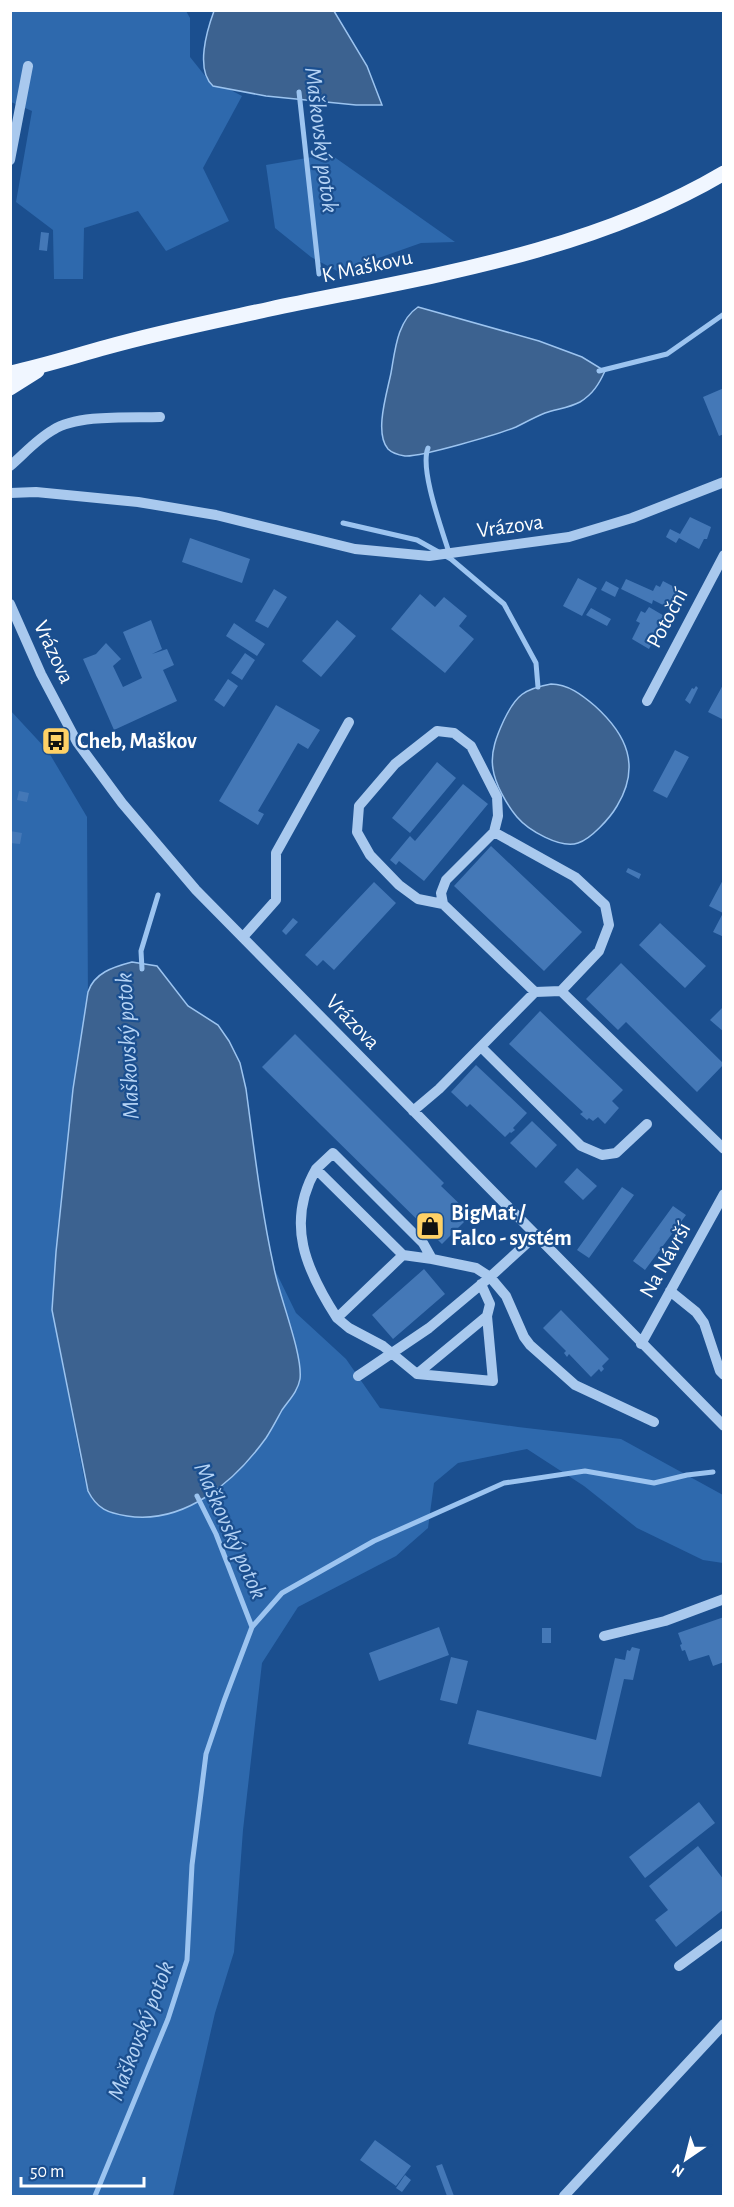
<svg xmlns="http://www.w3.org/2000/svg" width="734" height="2207" viewBox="0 0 734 2207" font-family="'Alegreya Sans',sans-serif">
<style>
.green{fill:#2e69ad}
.water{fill:#3c6290;stroke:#9cc4f0;stroke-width:1.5}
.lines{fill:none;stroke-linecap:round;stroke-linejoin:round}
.stream{stroke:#9cc4f0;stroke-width:5}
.building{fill:#4478b7}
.minor{stroke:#a9c9ee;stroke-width:10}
.major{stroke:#f0f6ff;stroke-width:15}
.labels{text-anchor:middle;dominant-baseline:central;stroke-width:4.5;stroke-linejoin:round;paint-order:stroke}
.street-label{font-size:22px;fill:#fff;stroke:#1b4f8f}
.poi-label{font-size:22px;font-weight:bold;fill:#fff;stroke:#1b4f8f;text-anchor:start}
.water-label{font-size:24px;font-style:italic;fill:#b5d3f5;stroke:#1b4f8f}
</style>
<rect width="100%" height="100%" fill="#1b4f8f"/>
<path class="green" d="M10 11H186L190 18V57L206 77 242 96 203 168 229 221 166 251 138 211 84 228 83 279H54L53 230 16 202 32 111 11 102Z
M330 154 455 242 421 243 339 272 311 257 275 228 266 165Z
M10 710 48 751 87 817 88 1006 52 1310 84 1478C91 1503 95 1507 120 1513 191 1532 250 1467 282 1411 289 1399 299 1390 300 1375L273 1266 296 1313 346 1359 380 1408 518 1427 621 1439 723 1495V1563L703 1560 637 1528 584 1486 527 1449 458 1463 434 1483 428 1528 396 1556 298 1607 262 1663 243 1830 234 1952 215 2013 173 2196H11Z"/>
<path class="water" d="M214 11H334L367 66 382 105H356L266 96 213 86C195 70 207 30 214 11Z
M418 307 539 341 582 357 605 371C599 384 593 394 580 402 569 408 556 409 545 413 535 417 526 422 516 427 499 434 421 457 405 456 399 455 392 453 388 449 374 433 387 393 391 373 395 351 397 321 418 307Z
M551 684C568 684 582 695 595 706 627 735 641 766 617 806 610 818 591 839 578 843 560 849 528 830 517 817 507 805 495 784 493 769 490 752 497 735 504 720 516 695 524 689 551 684Z
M132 962 157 966 188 1006 218 1025 229 1041 240 1063 246 1089C254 1148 261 1209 274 1268 279 1296 303 1354 300 1379 298 1391 289 1400 282 1410 277 1419 272 1429 266 1438 235 1481 185 1525 127 1516 108 1513 97 1509 88 1491L52 1310 56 1252 73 1089 88 992C94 973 113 967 132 962Z"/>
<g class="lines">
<path class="stream" d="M299 92 319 274
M599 371 667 354 724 314
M343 523 417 540 451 559C444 535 419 470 428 448
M451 559 504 604 536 663 538 687
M142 969 141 951 158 895
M252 1627 282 1593 374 1541 504 1483 585 1471 654 1483 687 1475 713 1472
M95 2196 168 2019 187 1960 192 1865 206 1754 224 1701 252 1627 216 1534 197 1496"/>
</g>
<path class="building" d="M41 232 49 233 47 251 39 250Z
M724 388V434L719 436 703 397Z
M690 517 711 527 707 539H704L699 549 679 538 676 543 666 537 670 529 680 534Z
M190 538 250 559 242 583 182 562Z
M578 578 597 588 582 616 563 606Z
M626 579 653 591 656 585 660 587 663 581 680 590 671 609 653 600 652 604 621 589Z
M606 581 619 588 615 597 601 590Z
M274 589 287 597 268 628 255 621Z
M420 594 435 607 444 597 467 616 459 626 474 639 445 673 391 629Z
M649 607 666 617 649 649 632 639 640 623 636 621 641 611 645 613Z
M591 608 611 619 607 626 586 615Z
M151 620 162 649 152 654 167 649 174 665 163 670 177 701 114 730 83 659 96 654 106 643 121 659 113 666 123 687 142 678 123 632Z
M337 620 356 636 321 677 302 661Z
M234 623 265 644 257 656 226 636Z
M245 653 255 660 242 680 231 673Z
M228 679 238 686 224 707 214 700Z
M724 683V720L708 712Z
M696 686 698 688 690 704 685 700 692 688 694 689Z
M276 705 320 730 308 749 298 743 258 811 264 814 258 825 219 801Z
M675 750 689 757 667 798 653 791Z
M437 762 456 778 410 833 392 818Z
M463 784 488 804 424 881 399 861 396 865 390 860 410 836 415 841Z
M19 791 29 793 27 802 17 800Z
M10 831 22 833 20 844 10 843Z
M491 846 582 932 544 971 454 886Z
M628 868 641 874 639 879 626 872Z
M724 878V937L713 932 723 913 709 906Z
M374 882 396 903 334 970 323 960 317 966 305 955Z
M293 918 298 922 286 935 282 931Z
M660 923 706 966 685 988 639 945Z
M621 963 724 1064 697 1092 626 1022 618 1030 586 999Z
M724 1006V1032L710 1020Z
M540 1011 623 1090 612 1101 619 1108 605 1124 598 1117 593 1121 589 1118 587 1120 580 1114 583 1112 509 1044Z
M295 1034 444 1183 441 1186 471 1215 442 1244 262 1067Z
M476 1065 527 1113 513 1128 515 1130 511 1133 510 1132 505 1137 470 1104 467 1107 451 1092Z
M532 1121 557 1145 536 1168 510 1143Z
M577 1168 597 1186 583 1200 564 1182Z
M622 1187 634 1195 589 1258 577 1250Z
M673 1206 686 1215 645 1270 633 1261Z
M424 1269 445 1294 393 1339 372 1315Z
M561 1310 609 1359 602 1366 604 1369 601 1372 599 1369 591 1377 569 1354 567 1357 564 1353 566 1351 543 1328Z
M724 1617V1662L713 1666 709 1655 689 1661 685 1650 682 1651 680 1645 682 1644 678 1633Z
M439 1627 449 1655 379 1681 369 1653Z
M542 1628H551V1643H542Z
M632 1647 640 1649 633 1680 624 1679 601 1777 468 1744 477 1710 596 1740 615 1658 625 1660 627 1650 630 1651Z
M451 1657 468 1661 457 1704 440 1700Z
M699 1802 715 1823 645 1878 629 1857Z
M698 1846 724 1880V1909L676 1947 655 1920 668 1910 649 1886Z
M375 2140 411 2166 396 2186 360 2160Z
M442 2164 454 2196H447L436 2166Z
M405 2175 411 2180 402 2192 396 2188Z"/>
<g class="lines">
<path class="minor" d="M10 160 28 66
M10 466C24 454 37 439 53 430 78 414 130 418 160 417
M10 493 36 492 138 502 216 515 355 549 429 556 569 537 632 518 724 482
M10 604 41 674 77 742 122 803 196 890 724 1426
M647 701 724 555
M494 832 575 877 605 905 609 925 599 951 561 991 535 992 443 904 441 893 446 880Z
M443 904 418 899 399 885 370 855 357 832 359 806 395 764 437 731 454 733 471 746 497 797 498 816 494 832
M243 937 276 900V853L349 722
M561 991 724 1149
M481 1047 581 1146 602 1155 616 1153 647 1124
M413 1111 439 1089 535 992
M316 1169C285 1223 306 1270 337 1318L403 1255
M432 1259 423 1243 333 1153 316 1169 403 1255 432 1259 476 1268 490 1277 536 1235
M481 1284 490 1304 487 1316 493 1381 417 1374 487 1316
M670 1291 696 1312 704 1323 720 1371 724 1375
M337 1318 349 1328 383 1346 417 1374
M641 1344 724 1194
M358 1376 429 1328 490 1277 506 1296 524 1337 530 1345 575 1385 654 1422
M604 1636 665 1621 724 1599
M679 1966 724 1933
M564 2196 724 2024"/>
<path class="major" d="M10 373C43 366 74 356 107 347 160 332 215 321 270 309 423 277 587 254 724 173
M10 388 37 371"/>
</g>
<defs>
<g id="bus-square" transform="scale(1.5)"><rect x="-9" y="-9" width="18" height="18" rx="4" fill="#ffd166" stroke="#1b4f8f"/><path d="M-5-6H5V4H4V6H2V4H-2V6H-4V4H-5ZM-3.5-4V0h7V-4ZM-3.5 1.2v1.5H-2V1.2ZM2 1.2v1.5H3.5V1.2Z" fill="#111"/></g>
<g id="shop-square" transform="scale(1.5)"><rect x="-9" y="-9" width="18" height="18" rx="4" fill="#ffd166" stroke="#1b4f8f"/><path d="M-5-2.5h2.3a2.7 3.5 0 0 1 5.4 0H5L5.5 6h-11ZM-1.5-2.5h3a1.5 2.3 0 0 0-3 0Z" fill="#111"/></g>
</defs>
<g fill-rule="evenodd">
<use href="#bus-square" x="56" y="741"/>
<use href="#shop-square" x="430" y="1226"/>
</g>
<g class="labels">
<g class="street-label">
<text transform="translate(367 266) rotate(-12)">K Maškovu</text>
<text transform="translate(510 526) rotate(-8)">Vrázova</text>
<text transform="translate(667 618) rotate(-62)">Potoční</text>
<text transform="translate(54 652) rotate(65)">Vrázova</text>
<text transform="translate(353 1022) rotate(46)">Vrázova</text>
<text transform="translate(665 1260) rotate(-61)">Na Návrší</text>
</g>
<g class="poi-label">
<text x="77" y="741">Cheb, Maškov</text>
<text x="451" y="1213">BigMat /<tspan x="451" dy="25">Falco - systém</tspan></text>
</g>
<g class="water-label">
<text transform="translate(321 140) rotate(83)">Maškovský potok</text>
<text transform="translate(128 1046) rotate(-93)">Maškovský potok</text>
<text transform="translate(230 1531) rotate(66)">Maškovský potok</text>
<text transform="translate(141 2031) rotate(-69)">Maškovský potok</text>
</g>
</g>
<rect width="734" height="2207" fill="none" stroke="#ffffff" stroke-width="24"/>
<g transform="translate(686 2159) rotate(215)" stroke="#1b4f8f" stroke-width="4.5" paint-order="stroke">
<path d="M0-4.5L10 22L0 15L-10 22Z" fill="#ffffff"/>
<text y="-9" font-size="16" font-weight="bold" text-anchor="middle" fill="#ffffff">N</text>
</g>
<path d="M21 2177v9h123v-9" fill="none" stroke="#ffffff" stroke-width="3"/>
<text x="30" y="2177" font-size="18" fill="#ffffff" stroke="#1b4f8f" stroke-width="4.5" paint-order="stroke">50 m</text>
</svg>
